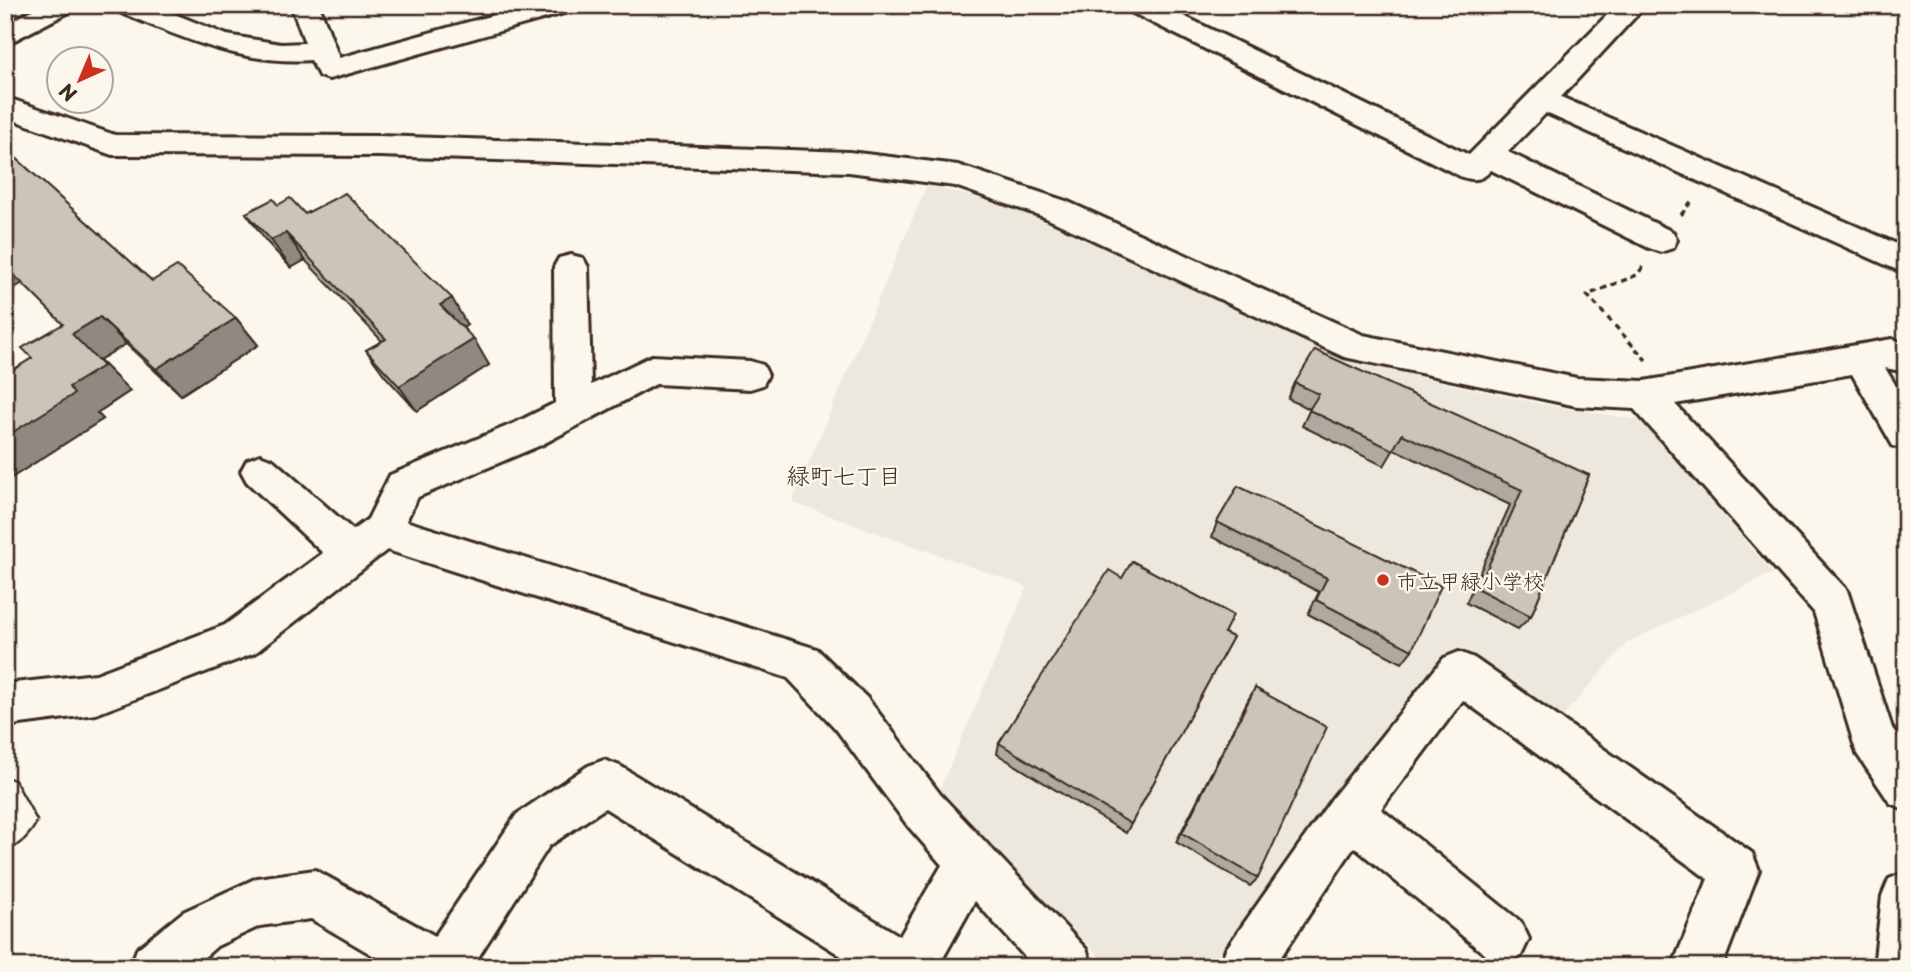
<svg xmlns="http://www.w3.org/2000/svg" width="1911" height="972" viewBox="0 0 1911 972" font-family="'Playpen Sans','Klee One',sans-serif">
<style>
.built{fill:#ede8dd}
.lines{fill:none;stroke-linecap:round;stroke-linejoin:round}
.lane-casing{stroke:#3b2a1e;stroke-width:5}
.street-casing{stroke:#3b2a1e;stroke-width:6}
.path{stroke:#3b2a1e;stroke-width:3.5;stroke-dasharray:6 4.5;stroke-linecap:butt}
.lane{fill:#fbf7ec;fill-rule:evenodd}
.street{fill:#fbf7ec;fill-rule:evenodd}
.rail{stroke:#3b2a1e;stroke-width:4.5;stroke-dasharray:9 4.5;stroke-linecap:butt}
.wall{fill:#afa99f;stroke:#3b2a1e;stroke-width:2}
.shaded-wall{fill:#8f8982;stroke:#3b2a1e;stroke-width:2}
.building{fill:#ccc4b9;stroke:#3b2a1e;stroke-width:2}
.poi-dot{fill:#c8321e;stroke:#fbf7ec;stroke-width:2.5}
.labels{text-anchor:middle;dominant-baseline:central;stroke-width:5;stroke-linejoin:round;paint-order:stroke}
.poi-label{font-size:21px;fill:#3b2a1e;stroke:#fbf7ec;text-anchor:start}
.neighbourhood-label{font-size:23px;fill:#3b2a1e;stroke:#fbf7ec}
</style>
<rect width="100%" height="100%" fill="#fbf7ec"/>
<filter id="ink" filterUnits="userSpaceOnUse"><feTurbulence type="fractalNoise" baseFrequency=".0143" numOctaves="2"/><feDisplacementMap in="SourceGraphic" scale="14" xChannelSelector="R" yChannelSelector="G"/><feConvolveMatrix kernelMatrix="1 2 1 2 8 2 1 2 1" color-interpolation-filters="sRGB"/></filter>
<g filter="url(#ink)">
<path class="built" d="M927 185 1013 207 1360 364 1546 405 1640 420 1773 573 1628 642 1556 724 1451 655 1222 967H1110L938 793 1027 587 792 502Z"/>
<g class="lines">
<g class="lane-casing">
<path id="lane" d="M5 778 14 781 36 821C30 834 18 845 5 851Z"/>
</g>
<g class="street-casing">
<path id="street" d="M41 5H74L71 11 5 45V25Z
M114 5H152L227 35 281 44 305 43 291 5H319L339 58 530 5H574L571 11 329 79 319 76 311 60C241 65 181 37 117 11Z
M1126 5H1161L1469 155 1617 5H1646L1561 97 1906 248V274L1546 113 1508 152 1673 232 1677 240 1673 248 1661 252 1649 248 1491 170C1482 180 1475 181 1462 177L1129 11Z
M5 97 115 135 379 136 849 152 958 165 1066 201 1363 335 1577 378 1644 381 1892 339 1906 344V372L1885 368 1906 402V450L1893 446 1852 374 1675 404 1847 590 1892 728 1906 748V810L1890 803 1857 754 1814 612 1634 409 1577 406 1344 357 1044 217 955 186 849 172 379 156 112 155 5 117Z
M571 255 583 258 588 267 591 385 652 356 750 361 763 365 768 375 763 385 750 389 656 384 541 445 418 497 406 521 817 649 868 699 940 794 1086 949 1093 967H1034L975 901 938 967H859L605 808 549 846 472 967H393L311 919 260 926 217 946 193 967H130L137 949 183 912 257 878 315 870 435 936 517 814 588 766 604 760 620 766 900 936 942 865 908 826 836 729 788 678 387 550 255 653 96 714 5 726V684L96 674 225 625 323 553 247 482 241 471 247 460 260 455 273 460 353 530 368 519 390 475 515 423 555 403 554 267 559 258Z
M1459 652 1474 658 1752 853 1759 870 1722 967H1672L1708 879 1463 700 1381 809 1521 922 1529 939 1521 956 1504 964 1487 956 1354 847 1274 967H1219L1226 949 1333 797 1444 658Z
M1906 872V967H1874L1882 896 1889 879Z"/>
</g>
<path class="path" d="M1681 215 1693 199
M1643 267 1637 275 1587 295 1646 360"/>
<use href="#lane" class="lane"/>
<use href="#street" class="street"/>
<path class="rail" d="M5 16 24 5"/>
</g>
<path class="wall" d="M5 148 152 281 236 318 258 345 181 395 126 344 99 360 130 391 97 413 103 419 5 482V375L32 358 63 324 22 283 5 293Z
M278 205 305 214 467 325 463 328 489 365 417 411 385 376 366 350 382 341 305 260 291 268 266 241 246 213Z
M1295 383 1589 475 1531 616 1518 629 1466 603 1510 505 1394 449 1384 466 1302 426 1310 409 1288 399Z
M1238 486 1412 650 1402 663 1308 614 1319 592 1212 537 1217 522Z
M1224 633 1233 637 1126 833 997 754 999 743Z
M1255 688 1258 878 1250 886 1176 842 1248 700Z"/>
<path class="shaded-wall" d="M286 233 305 260 291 268 271 240Z
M5 266 23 283 5 293Z
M452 298 467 325 456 332 440 305Z
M100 317 126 344 99 360 130 391 97 413 103 419 5 482V437L69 387 72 334Z
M236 318 258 345 181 395 156 369Z
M474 339 489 365 417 411 399 386Z"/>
<path class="building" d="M5 148 152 281 177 266 236 318 156 369 100 317 72 334 103 366 69 387 74 394 5 437V375L32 358 22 348 63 324 5 266Z
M345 193 452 298 440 305 474 339 399 386 366 350 386 339 286 233 271 240 246 213 273 199 278 205 290 198 305 214Z
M1315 350 1589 475 1531 616 1478 589 1522 490 1402 434 1393 450 1309 410 1319 394 1295 383Z
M1238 486 1441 586 1412 650 1316 600 1327 578 1217 522Z
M1132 561 1233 615 1224 633 1233 637 1131 824 999 743 1109 570 1122 578Z
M1255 688 1327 727 1258 878 1182 833Z"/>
</g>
<circle class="poi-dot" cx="1383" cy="580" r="7"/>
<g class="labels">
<g class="poi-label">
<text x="1397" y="580">市立甲緑小学校</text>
</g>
<g class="neighbourhood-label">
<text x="844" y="474">緑町七丁目</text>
</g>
</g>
<rect width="1911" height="972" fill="none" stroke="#fbf7ec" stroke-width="28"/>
<rect x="14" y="14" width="1883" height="944" fill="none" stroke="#3b2a1e" stroke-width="2.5" filter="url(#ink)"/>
<g transform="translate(80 80) rotate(224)"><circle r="33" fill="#fbf7ec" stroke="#aea59a" stroke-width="2"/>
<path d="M0-5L12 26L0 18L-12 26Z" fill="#c8321e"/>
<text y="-10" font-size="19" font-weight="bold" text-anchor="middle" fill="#3b2a1e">N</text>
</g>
</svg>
